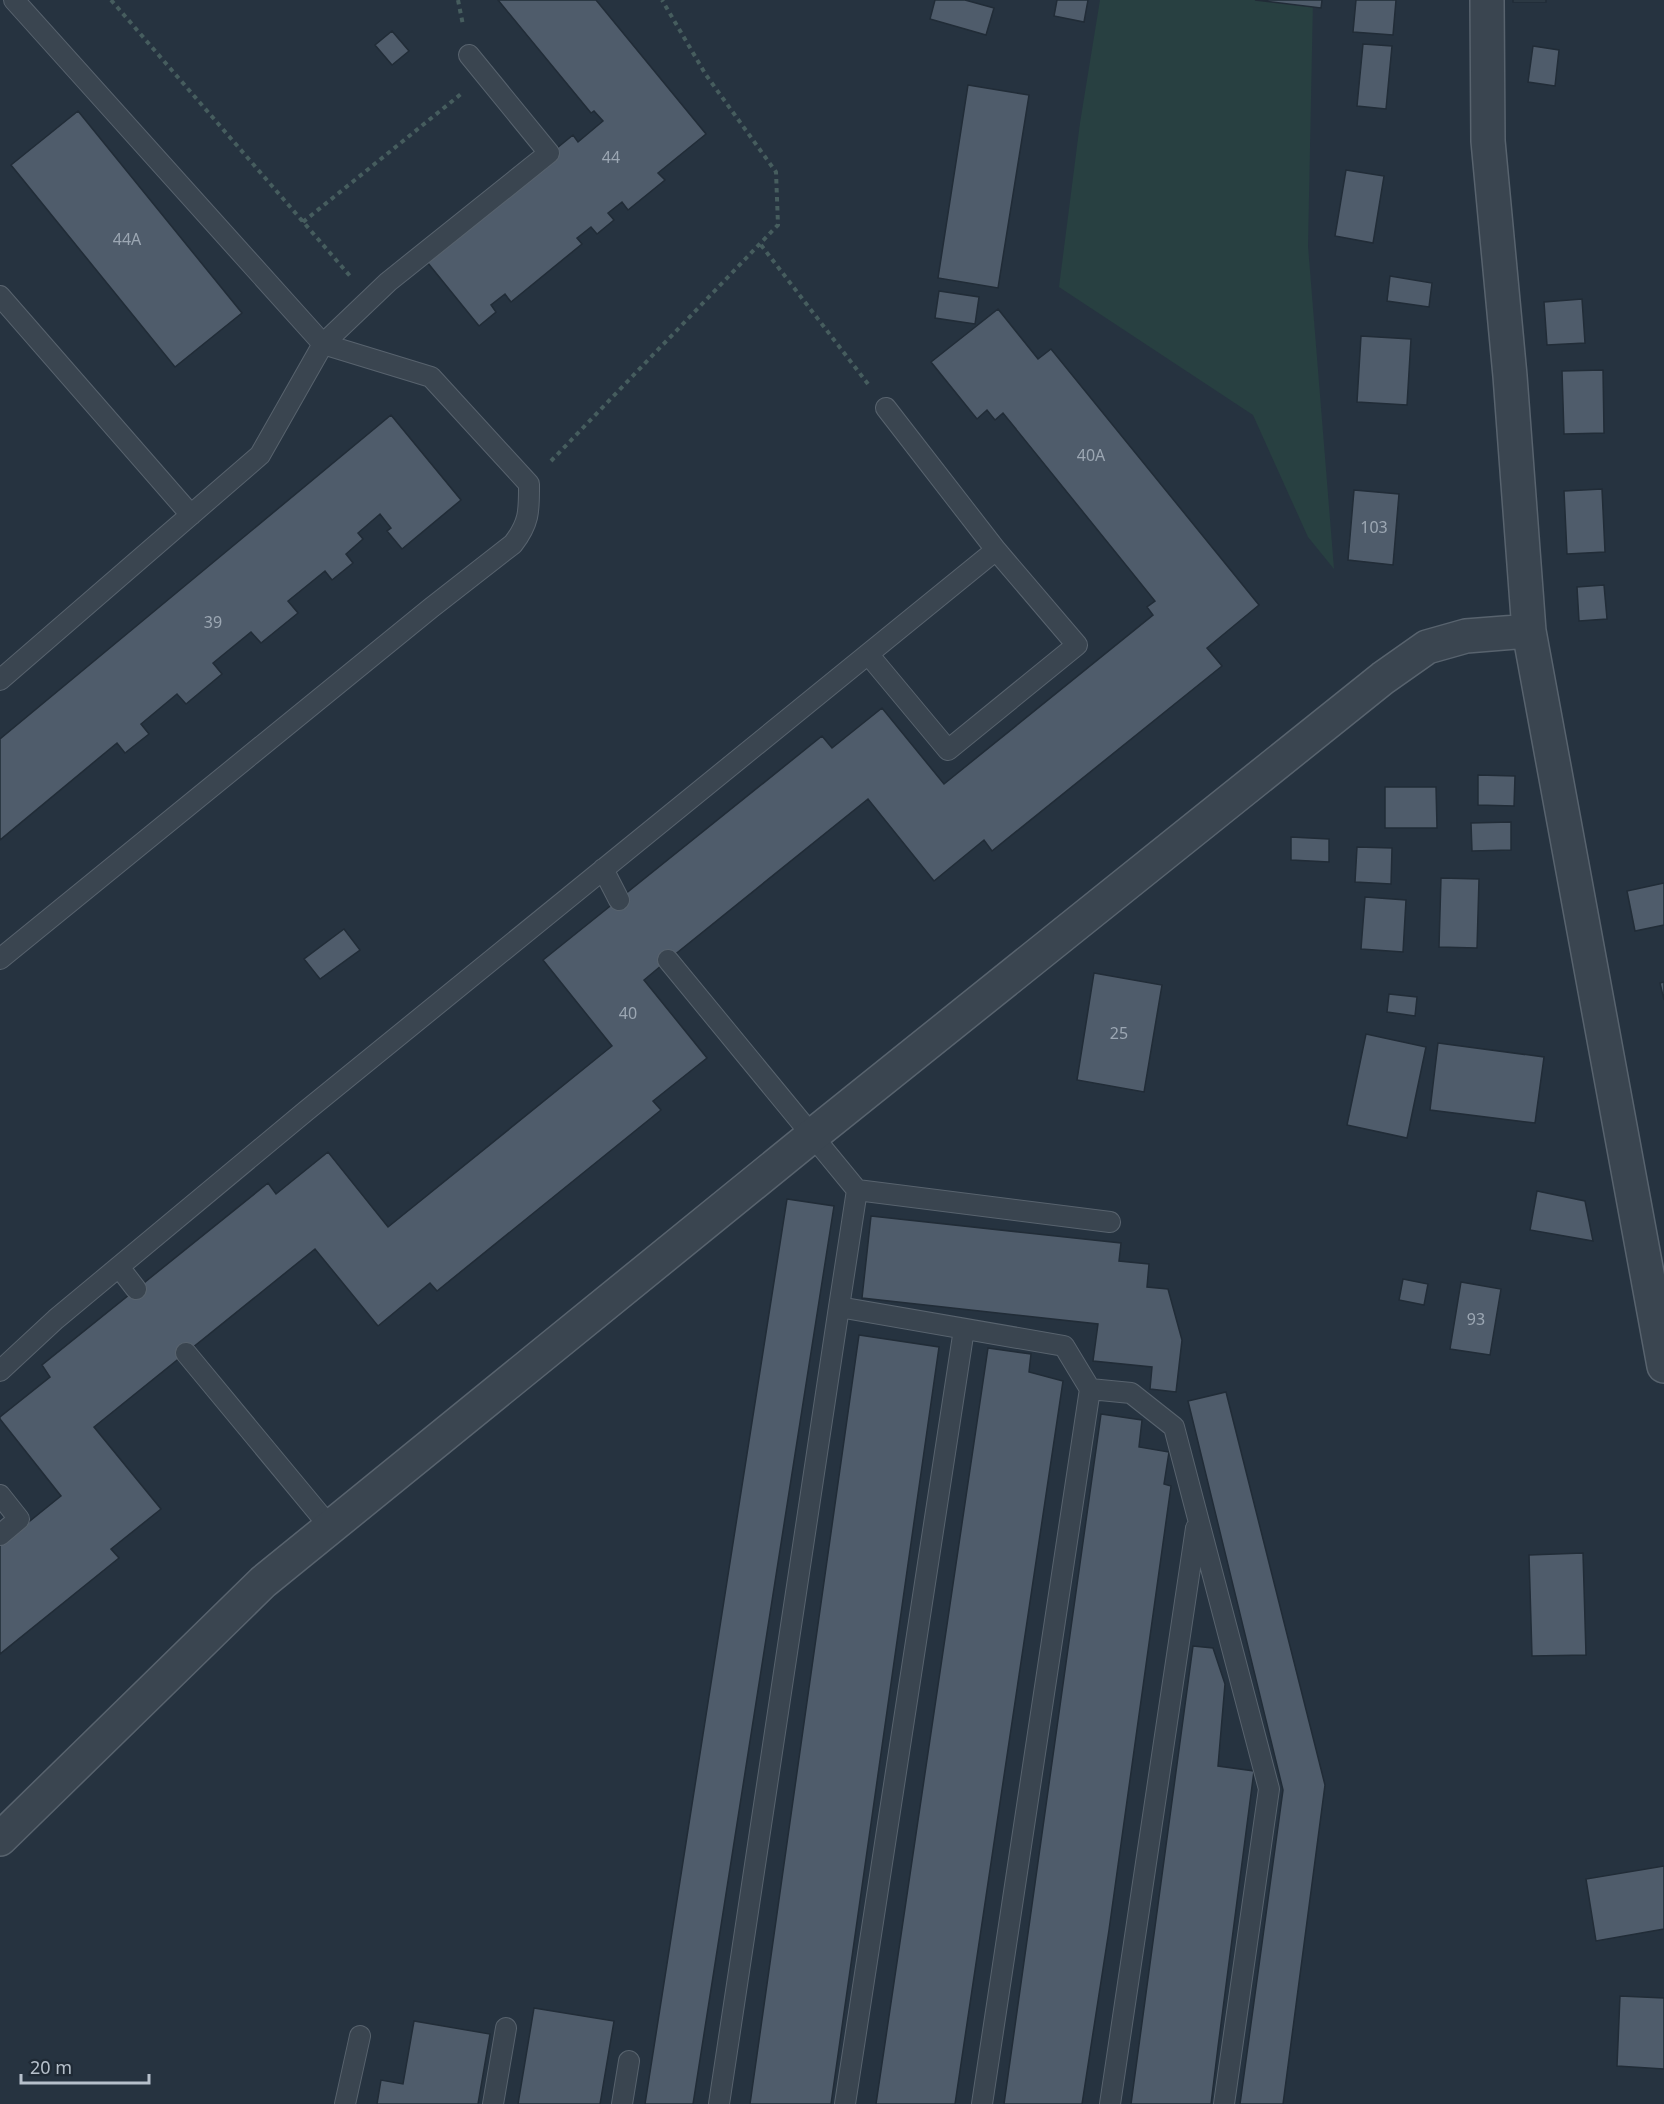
<svg xmlns="http://www.w3.org/2000/svg" width="1664" height="2104" viewBox="0 0 1664 2104" font-family="'Noto Sans',sans-serif">
<style>
.green{fill:#284041}
.building{fill:#4f5c6b;stroke:#212c37;stroke-width:1.5}
.lines{fill:none;stroke-linecap:round;stroke-linejoin:round}
.lane-casing{stroke:#58636e;stroke-width:22}
.street-casing{stroke:#58636e;stroke-width:36}
.path{stroke:#465d5e;stroke-width:4;stroke-dasharray:4.5 4.5;stroke-linecap:butt}
.lane{stroke:#3a4550;stroke-width:20}
.street{stroke:#3a4550;stroke-width:33}
.labels{text-anchor:middle;dominant-baseline:central;stroke-width:5;stroke-linejoin:round;paint-order:stroke}
.number-label{font-size:16px;fill:#9ca7b3}
</style>
<rect width="100%" height="100%" fill="#263340"/>
<path class="green" d="M1100 0H1313L1308 246 1334 569 1308 537 1253 415 1059 287 1080 123Z"/>
<path class="building" d="M498 0H596L706 134 658 173 665 180 628 210 622 202 608 213 614 220 597 234 591 227 577 238 582 244 511 302 505 294 491 305 496 312 479 326 423 257 573 135 578 142 603 121 594 111 591 113Z
M935 0H965L994 8 986 35 930 19Z
M1057 0H1088L1084 22 1054 16Z
M1255 0H1322L1321 8Z
M1356 0H1396L1393 35 1353 32Z
M1513 0H1546V2H1513Z
M392 31 409 51 392 65 375 45Z
M1363 44 1392 46 1386 109 1357 106Z
M1533 46 1559 50 1555 86 1528 82Z
M968 85 1029 95 998 288 938 278Z
M78 111 242 313 175 367 11 165Z
M1346 170 1384 176 1373 243 1335 236Z
M1390 276 1432 283 1429 307 1387 301Z
M939 291 979 297 975 324 935 318Z
M1582 299 1585 343 1547 345 1544 302Z
M998 309 1038 359 1051 349 1259 605 1207 648 1222 666 992 851 984 840 934 881 868 799 668 960 644 980 707 1058 653 1101 661 1110 437 1291 430 1283 378 1326 315 1249 94 1427 161 1509 111 1549 119 1558 0 1654V1545L61 1496 0 1419V1417L50 1377 42 1365 268 1183 276 1194 328 1152 388 1227 612 1046 543 960 822 736 832 748 882 708 944 784 1153 615 1147 607 1155 601 1003 413 995 420 987 410 977 419 931 362Z
M1361 336 1411 339 1407 405 1357 402Z
M1603 370 1604 433 1564 434 1562 371Z
M391 415 461 500 402 549 387 531 391 528 380 514 358 533 363 539 346 554 353 563 332 580 325 571 288 601 298 613 261 643 251 632 213 663 222 674 186 704 177 694 141 724 149 734 125 753 117 743 0 840V739Z
M1602 489 1605 552 1567 554 1564 491Z
M1354 490 1399 494 1393 565 1348 560Z
M1604 585 1607 619 1579 621 1577 587Z
M1478 775 1515 776 1514 806 1478 805Z
M1385 787H1436L1437 828H1385Z
M1511 822V850L1472 851 1471 823Z
M1291 837 1329 839V862L1291 860Z
M1357 847 1392 848 1391 884 1355 882Z
M1441 878 1479 879 1477 948 1439 947Z
M1664 883V925L1635 931 1627 891Z
M1365 897 1406 900 1403 952 1361 949Z
M344 929 360 950 320 979 304 959Z
M1094 973 1162 985 1144 1092 1077 1080Z
M1664 982V1000L1660 983Z
M1389 994 1417 997 1415 1016 1387 1012Z
M1366 1034 1426 1047 1407 1138 1347 1125Z
M1438 1043 1544 1057 1535 1123 1430 1110Z
M1537 1191 1585 1201 1593 1241 1530 1230Z
M787 1199 834 1206 693 2104H645Z
M871 1216 1121 1243 1119 1261 1149 1264 1147 1287 1168 1289 1182 1340 1176 1392 1150 1389 1152 1367 1093 1361 1098 1324 862 1298Z
M1403 1279 1428 1284 1424 1305 1399 1300Z
M1461 1282 1501 1289 1490 1355 1450 1349Z
M859 1335 939 1347 831 2104H750Z
M988 1348 1031 1354 1029 1372 1063 1381 955 2104H876Z
M1226 1392 1325 1785 1283 2104H1240L1283 1790 1188 1401Z
M1101 1414 1142 1420 1139 1447 1169 1452 1164 1484 1171 1486 1109 1930 1082 2104H1004Z
M1583 1553 1586 1655 1532 1656 1529 1555Z
M1193 1646 1213 1648 1225 1684 1218 1766 1254 1771 1218 2047 1211 2104H1131Z
M1664 1866V1929L1596 1941 1586 1879Z
M1620 1996 1664 1998V2069L1617 2066Z
M534 2008 614 2021 600 2104H518Z
M414 2021 490 2034 478 2104H377L381 2080 403 2084Z"/>
<g class="lines">
<g class="lane-casing">
<path id="lane" d="M0 296 191 515
M886 408 996 550
M0 680 260 455 323 344 14 0
M603 869 619 900
M0 959 431 608 513 544C530 522 529 510 529 484L431 377 323 344 388 282 549 153 469 55
M668 960 857 1190 839 1307
M857 1190 1110 1222
M119 1267 136 1289
M186 1353 330 1527
M0 1371 56 1319 306 1111 996 550 1077 645 948 750 868 654
M0 1495 19 1519 0 1535
M345 2104 360 2036
M493 2104 506 2028
M622 2104 629 2061
M719 2104 839 1307 1064 1346 1090 1389 1131 1393 1174 1427 1269 1789 1224 2104
M845 2104 964 1329
M982 2104 1090 1389
M1110 2104 1196 1528"/>
</g>
<g class="street-casing">
<path id="street" d="M1487 0 1488 141 1510 376 1529 631 1664 1366
M0 1839 263 1582 813 1135 1383 678 1427 647 1466 636 1529 631"/>
</g>
<path class="path" d="M111 0 350 276
M458 0 463 25
M303 222 461 94
M761 245 868 384
M551 461 778 225 776 172 706 75 662 0"/>
<use href="#lane" class="lane"/>
<use href="#street" class="street"/>
</g>
<g class="labels">
<g class="number-label">
<text x="611" y="157">44</text>
<text x="127" y="239">44А</text>
<text x="1091" y="455">40А</text>
<text x="1374" y="527">103</text>
<text x="213" y="622">39</text>
<text x="628" y="1013">40</text>
<text x="1119" y="1033">25</text>
<text x="1476" y="1319">93</text>
</g>
</g>
<path d="M21 2074v9h128v-9" fill="none" stroke="#b6c0cb" stroke-width="3"/>
<text x="30" y="2074" font-size="18" fill="#b6c0cb" stroke="#1f2a35" stroke-width="4.5" paint-order="stroke">20 m</text>
</svg>
